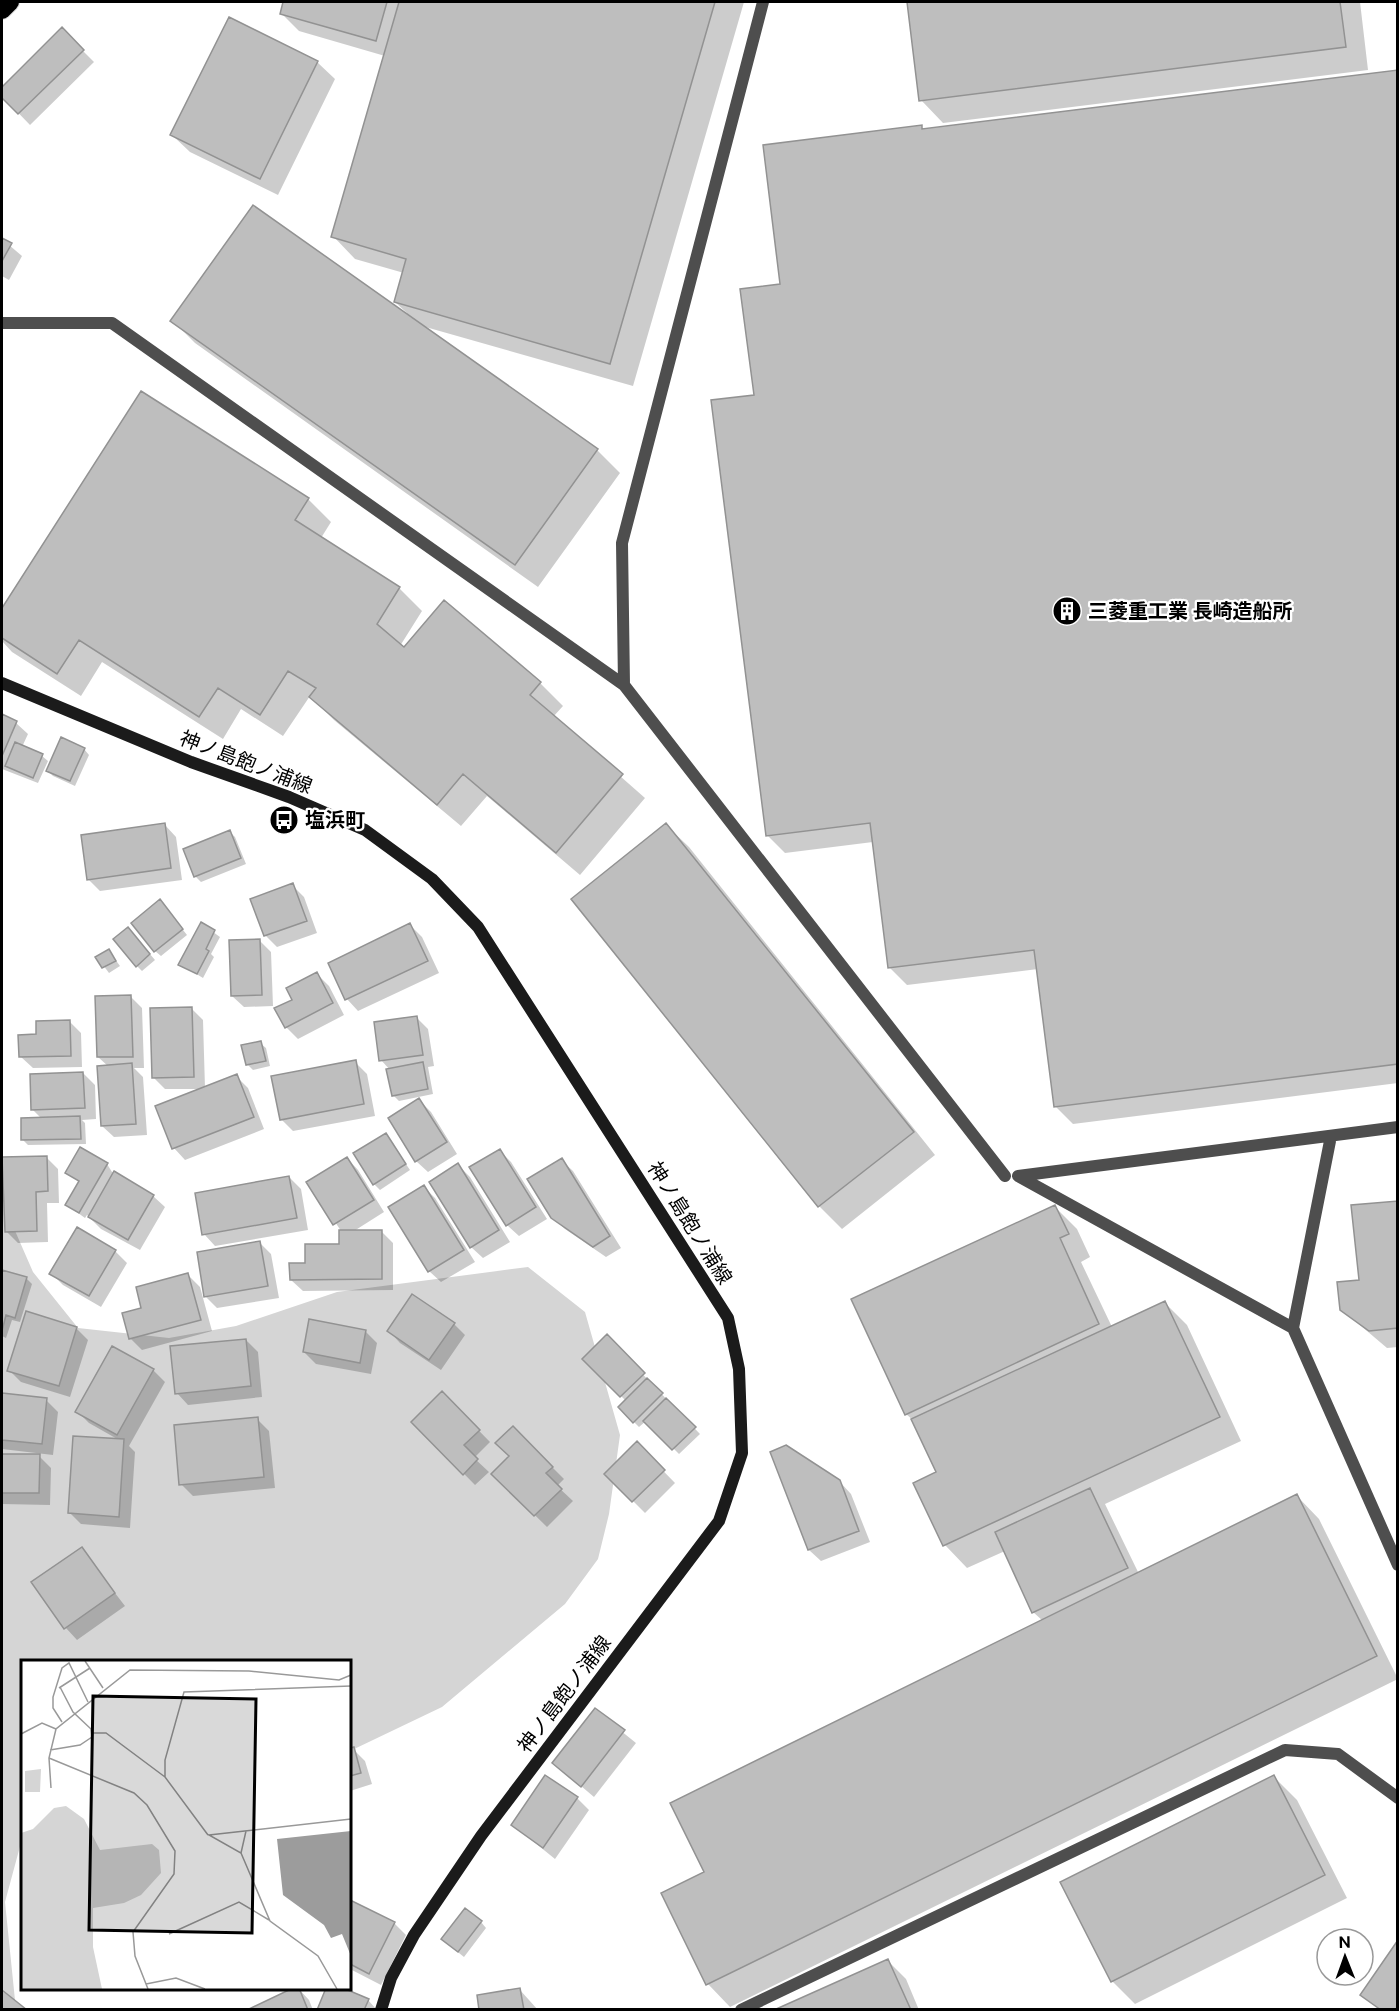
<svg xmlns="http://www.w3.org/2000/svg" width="1399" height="2011" viewBox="0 0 1399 2011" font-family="'Public Sans','Noto Sans JP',sans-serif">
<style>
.green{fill:#d5d5d5}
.shadow{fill:#0003}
.building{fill:#bebebe;stroke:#929292;stroke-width:1.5}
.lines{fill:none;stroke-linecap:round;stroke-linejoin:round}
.highway-casing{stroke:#dbdbdb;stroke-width:20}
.lane{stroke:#4e4e4e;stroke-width:12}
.secondary{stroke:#1b1b1b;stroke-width:12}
.highway{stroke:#000;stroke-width:18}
.labels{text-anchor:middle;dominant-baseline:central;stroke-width:4.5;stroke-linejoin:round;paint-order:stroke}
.poi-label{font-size:20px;font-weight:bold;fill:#000;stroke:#fff;text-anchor:start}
.street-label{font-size:20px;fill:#000;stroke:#fff}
.inset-road{fill:none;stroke:#999;stroke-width:1.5}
.view{fill:#000;fill-opacity:0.15;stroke:#000;stroke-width:3}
.inset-edge{fill:none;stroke:#000;stroke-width:3}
</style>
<rect width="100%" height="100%" fill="#fff"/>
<path class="green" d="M2 1201 33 1272 78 1328 169 1338 236 1326 337 1292 528 1267 585 1312 620 1435 609 1514 598 1559 565 1604 442 1707 350 1751V1662H22V1839L5 1902 16 2010 2 2009Z"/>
<path class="shadow" d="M285 2H744L633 386 422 326 597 450 620 473 538 587 195 343 172 320 407 313 395 302 404 273 355 259 333 236 385 56 299 31 281 13Z
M908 2H1360L1368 70 943 123 921 100Z
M62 30 94 62 30 125 2 96V90Z
M317 62 335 79 278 195 190 152 172 135Z
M1398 72V1083L1073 1124 1055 1106 1038 969 907 985 889 967 873 842 785 853 767 835 755 396 782 285 921 127 925 131Z
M2 239 22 256 9 280 2 276Z
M142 393 308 499 331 522 321 538 399 588 422 611 400 646 404 649 444 602 540 683 563 706 553 717 645 798 580 875 487 796 461 826 334 720 310 696 283 736 241 709 223 739 102 662 81 696 12 652 2 641V610Z
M2 716 16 723 28 734 22 747 42 756 48 761 38 783 2 769Z
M84 749 89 755 75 786 53 776 47 770Z
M165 825 176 837 182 880 100 891 88 879Z
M666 825 689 847 935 1155 842 1229 819 1206 573 899Z
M229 831 235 837 246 864 201 882 196 877 185 850Z
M292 885 304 897 317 933 277 947 265 935Z
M165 907 187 935 161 956 155 951Z
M202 924 220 937 211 954 214 957 203 978 180 964Z
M410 925 422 937 439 973 358 1011 347 999Z
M133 934 155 960 142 971 137 966Z
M259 940 271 952 273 1006 244 1007 232 996Z
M109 951 120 966 109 973 97 957Z
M317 974 329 986 344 1015 298 1039 286 1027 294 1000Z
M130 996 142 1008 144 1068H134L143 1077 147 1135 114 1137 102 1126 109 1067 98 1057Z
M192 1009 203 1020 205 1088 236 1076 248 1088 264 1129 185 1160 174 1148 202 1089H165L154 1078Z
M416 1017 428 1029 434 1066 428 1067 433 1094 399 1101 393 1095 390 1070 381 1060Z
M69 1021 81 1033 82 1067 33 1068 21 1057 37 1036Z
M260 1043 266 1048 270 1066 253 1070 247 1064Z
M355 1062 367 1074 375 1116 293 1131 281 1119Z
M83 1073 95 1085 96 1119 82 1120 85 1123 86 1144 28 1145 23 1140 42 1119 32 1109Z
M419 1100 431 1112 457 1154 428 1172 416 1161Z
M386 1135 410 1170 380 1190 374 1184Z
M81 1149 107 1164 112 1172 153 1196 165 1207 140 1250 101 1229 87 1215 85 1218 67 1205 80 1182 67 1173Z
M500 1151 511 1162 547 1219 519 1236 507 1225Z
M46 1157 58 1169 59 1203H47L48 1242 18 1243 6 1231Z
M347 1158 358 1170 384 1212 354 1231H381L393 1243V1290L303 1291 291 1280 306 1264 341 1245V1231L309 1182Z
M561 1160 573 1171 621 1248 606 1257 565 1229 552 1217Z
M458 1165 470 1177 510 1242 483 1258 471 1247Z
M289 1177 301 1189 308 1230 215 1246 204 1234Z
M424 1187 435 1198 475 1262 441 1282 429 1271Z
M1398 1202V1347L1387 1348 1341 1309 1361 1281Z
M1054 1206 1077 1229 1090 1257 1081 1262 1112 1327 1165 1303 1187 1325 1241 1441 1105 1504 1139 1574 1297 1496 1319 1519 1398 1679 730 2007 708 1984 706 1872 1043 1621 1033 1612 1005 1551 967 1568 945 1545 915 1484 938 1473 914 1421 906 1414Z
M260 1243 271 1254 279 1298 217 1308 206 1297 198 1254Z
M115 1251 127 1263 101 1307 63 1285 51 1273Z
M3 1271 27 1279 32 1284 20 1322 12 1320 6 1338 2 1336Z
M188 1275 200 1287 212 1331 142 1350 130 1338Z
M454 1324 465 1335 441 1370 400 1343 389 1331Z
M76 1328 88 1340 70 1397 21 1382 9 1370Z
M365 1331 377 1343 371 1374 316 1364 304 1352Z
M607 1337 700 1434 679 1454 646 1421 639 1427 634 1422 626 1401 584 1359Z
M246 1340 258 1352 262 1397 188 1405 177 1393Z
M153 1370 165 1382 129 1446 135 1452 130 1528 81 1524 69 1512 119 1440 89 1423 77 1411Z
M442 1393 490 1442 474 1458 489 1472 475 1485 413 1422Z
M2 1395 46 1400 58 1412 53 1455 2 1449Z
M257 1419 269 1431 275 1488 193 1496 181 1484Z
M513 1428 564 1479 557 1486 573 1501 547 1527 493 1474 511 1456Z
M637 1444 675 1483 645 1513 606 1474Z
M772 1453 839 1481 851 1494 870 1542 821 1561 809 1550Z
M2 1456H39L51 1468 50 1505 2 1504Z
M81 1549 125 1606 77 1640 66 1628Z
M595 1710 636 1743 594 1797 554 1763Z
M353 1749 365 1761 372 1784 350 1791V1750Z
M546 1777 577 1798 589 1810 555 1859 513 1825Z
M1274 1777 1297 1800 1347 1898 1135 2004 1112 1981Z
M350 1901 395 1924 406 1935 381 1985 350 1969Z
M481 1922 486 1928 464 1957 449 1945Z
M888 1961 906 1979 919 2010H777Z
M298 1988 309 2000 313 2010H250Z
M520 1990 538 2010H481Z
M368 2000 377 2010H319Z"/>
<path class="building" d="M283 2H387L376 41 280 14Z
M399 2H715L610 364 394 302 406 259 331 237Z
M907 2H1340L1346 47 919 101Z
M229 17 318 61 260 179 170 135Z
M62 27 84 50 18 114 2 98V87Z
M1398 70V1064L1054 1107 1034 950 888 968 870 823 766 836 711 400 754 395 740 289 780 284 763 145 922 125V129Z
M253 205 598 449 515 565 170 321Z
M2 238 12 243 2 261Z
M141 391 309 498 295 520 400 587 377 624 404 647 444 600 541 682 530 695 623 774 556 853 463 774 437 805 309 697 316 688 288 671 260 715 218 688 199 717 79 640 57 674 2 638V608Z
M2 714 17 721 2 756Z
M61 737 85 748 70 781 46 771Z
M15 742 43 754 33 778 5 766Z
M165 823 171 868 87 880 81 835Z
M666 823 914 1132 818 1207 571 899Z
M230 830 241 858 194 877 183 849Z
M293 883 307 921 264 936 250 899Z
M160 899 183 929 154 952 131 923Z
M201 922 215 930 206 949 209 951 197 974 178 965Z
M410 923 428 961 345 1000 328 963Z
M128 927 150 954 136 967 113 939Z
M260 939 262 995 231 996 229 940Z
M109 949 116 961 102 968 95 957Z
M317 972 333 1003 285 1028 274 1008 292 1000 286 988Z
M131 995 133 1057H97L95 996Z
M192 1007 194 1077 152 1078 150 1008Z
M417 1016 423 1055 379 1061 374 1022Z
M70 1020 71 1056 19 1057 18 1035 36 1034V1021Z
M261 1041 266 1061 246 1065 241 1045Z
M356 1060 364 1104 280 1120 271 1076Z
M423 1062 428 1089 392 1096 386 1069Z
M132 1063 136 1124 101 1126 97 1066Z
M83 1072 85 1108 31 1110 30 1074Z
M237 1074 254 1117 172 1149 155 1106Z
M419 1098 447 1142 415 1162 388 1118Z
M80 1116 81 1139 21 1140V1118Z
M386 1133 406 1164 373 1185 353 1153Z
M80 1147 108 1163 79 1213 65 1205 79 1181 65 1173Z
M500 1149 536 1207 506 1226 469 1167Z
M47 1156 48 1191 36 1192 37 1231 5 1232 2 1157Z
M347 1157 374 1200 333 1225 306 1182Z
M562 1158 610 1236 593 1247 551 1218 527 1179Z
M458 1163 499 1230 470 1248 429 1182Z
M114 1171 154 1195 128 1240 88 1217Z
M289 1176 297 1218 202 1235 195 1193Z
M424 1185 464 1250 428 1272 388 1207Z
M1398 1201V1328L1369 1331 1340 1310 1337 1282 1359 1280 1351 1205Z
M1055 1205 1069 1234 1060 1238 1099 1324 905 1415 851 1299Z
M77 1227 116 1250 89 1296 49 1274Z
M339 1230H382V1279L290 1280 289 1263H305V1244H339Z
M260 1241 268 1286 204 1297 197 1252Z
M2 1270 27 1277 15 1318 6 1315 2 1331Z
M188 1273 201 1320 129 1339 122 1313 141 1308 136 1287Z
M412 1294 455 1323 429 1360 387 1331Z
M1165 1301 1220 1417 943 1546 913 1483 936 1472 911 1419Z
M26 1311 77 1327 59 1386 7 1371Z
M309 1319 366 1330 360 1363 303 1352Z
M607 1334 645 1373 620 1397 582 1359Z
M246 1339 251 1386 175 1394 170 1346Z
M112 1346 154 1369 117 1435 75 1412Z
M647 1378 663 1393 633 1423 618 1407Z
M442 1391 480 1430 464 1445 478 1459 463 1475 411 1422Z
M2 1393 47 1398 42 1444 2 1440Z
M666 1398 696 1427 672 1450 643 1421Z
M258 1417 264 1477 179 1485 174 1425Z
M513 1426 553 1467 546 1473 562 1489 534 1516 491 1474 509 1456 495 1443Z
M73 1436 124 1439 119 1517 68 1513Z
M637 1441 665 1470 632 1502 604 1474Z
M786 1445 840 1480 859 1531 808 1550 770 1452Z
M2 1454H40L39 1493H2Z
M1090 1488 1128 1568 1032 1613 995 1532Z
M1297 1494 1377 1656 706 1985 661 1893 704 1872 670 1803Z
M82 1547 115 1593 64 1629 31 1582Z
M595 1708 625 1730 581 1787 552 1763Z
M354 1747 361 1773 350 1776V1748Z
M545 1775 578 1797 543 1848 511 1825Z
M1274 1775 1325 1875 1111 1982 1060 1882Z
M350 1900 395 1922 369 1974 350 1964Z
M465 1908 482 1921 458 1952 441 1939Z
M1398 1940V2010H1381L1360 1995Z
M888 1959 911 2010H774Z
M293 1988H299L308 2010H247Z
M326 1988H343L369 1999 364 2010H317Z
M520 1988 524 2010H479L477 1995Z
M2 1990 27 2010H2Z"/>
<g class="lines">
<g class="highway-casing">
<path id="highway" d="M2 10 10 2"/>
</g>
<path class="lane" d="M763 2 622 543 624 685 1005 1176
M2 323H112L624 685
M1398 1127 1018 1176 1293 1328 1398 1565
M1293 1328 1331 1136
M741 2010 1285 1750 1338 1754 1398 1798"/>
<path class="secondary" d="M2 683 191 762 289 797 365 830 432 879 478 927 728 1318 739 1369 742 1453 719 1521 481 1836 414 1935 391 1978 381 2010"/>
<use href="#highway" class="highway"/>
</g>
<defs>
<g id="building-disc" transform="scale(1.5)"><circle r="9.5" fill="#000" stroke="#fff"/><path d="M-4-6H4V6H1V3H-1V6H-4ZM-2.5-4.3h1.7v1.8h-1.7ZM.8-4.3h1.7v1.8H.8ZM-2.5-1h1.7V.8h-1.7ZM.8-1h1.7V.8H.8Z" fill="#fff"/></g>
<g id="bus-disc" transform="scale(1.5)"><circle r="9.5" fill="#000" stroke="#fff"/><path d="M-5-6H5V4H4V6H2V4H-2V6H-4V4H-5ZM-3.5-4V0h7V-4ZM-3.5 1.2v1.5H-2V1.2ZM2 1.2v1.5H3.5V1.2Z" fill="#fff"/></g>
</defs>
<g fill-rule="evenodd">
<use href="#building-disc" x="1067" y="611"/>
<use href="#bus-disc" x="284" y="820"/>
</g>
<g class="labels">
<g class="poi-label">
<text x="1088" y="611">三菱重工業 長崎造船所</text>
<text x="305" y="820">塩浜町</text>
</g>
<g class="street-label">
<text transform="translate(246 762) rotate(21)">神ノ島飽ノ浦線</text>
<text transform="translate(690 1223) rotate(58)">神ノ島飽ノ浦線</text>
<text transform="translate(564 1694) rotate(-53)">神ノ島飽ノ浦線</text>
</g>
</g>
<g transform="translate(21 1660)">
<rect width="330" height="330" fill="#fff"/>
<path d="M20 109 19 132H4V111ZM45 146 63 159 79 190 131 184 138 190 140 213 120 235 103 243 72 248V287L81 329H0V173L12 169 33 148Z" fill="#d5d5d5"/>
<path d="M330 171V296L321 274 310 278 303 265 262 235 256 179Z" fill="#9c9c9c"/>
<path class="inset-road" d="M64 1 82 28M38 28 69 8M41 62 32 48V37L41 8 48 3 67 42M72 73H85L144 117M0 74 21 63 35 69M29 90 59 85 71 77 70 69 52 52 39 27M28 98 113 133 126 145 154 191 153 214 112 272 114 296 127 329M30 128 28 98 35 69 109 10 228 11 318 20 330 15M187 175 144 117V100L163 32 330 26M220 193 225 171M148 274 218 242 248 260M125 324 155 318 184 329M316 329 297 296 249 261 220 193 188 175 330 159"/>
<path class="view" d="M72 36 235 39 231 273 68 270Z"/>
<rect width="330" height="330" class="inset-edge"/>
</g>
<rect width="1399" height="2011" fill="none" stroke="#000000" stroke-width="6"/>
<g transform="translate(1345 1957) rotate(359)"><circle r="28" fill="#ffffff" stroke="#999999" stroke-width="1.5"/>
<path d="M0-4.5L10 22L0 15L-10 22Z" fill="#000000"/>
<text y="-9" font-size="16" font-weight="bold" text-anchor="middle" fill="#000000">N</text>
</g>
</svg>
